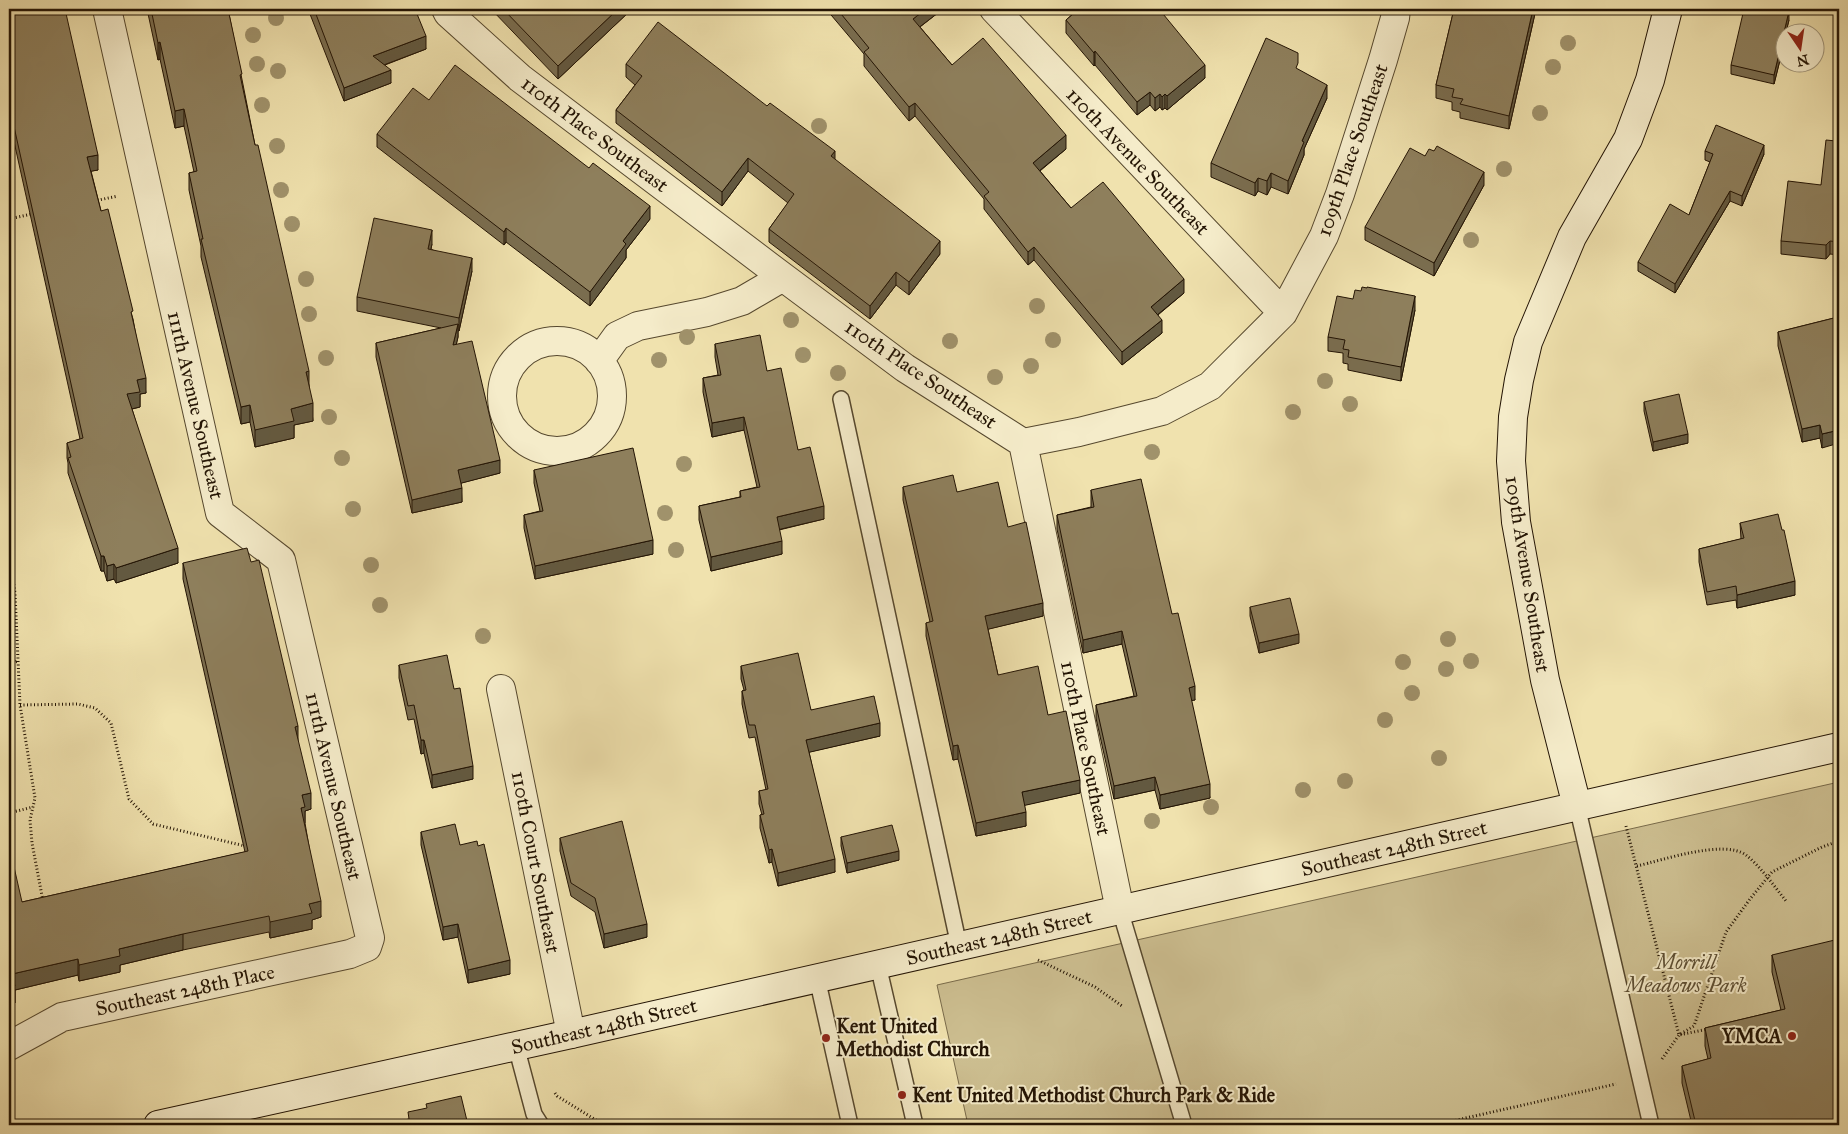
<svg xmlns="http://www.w3.org/2000/svg" width="1848" height="1134" viewBox="0 0 1848 1134" font-family="'IM FELL Great Primer',serif">
<style>
.green{fill:#cdbf91;stroke:#786a4a}
.lines{fill:none;stroke-linecap:round;stroke-linejoin:round}
.lane-casing{stroke:#56482e;stroke-width:18}
.street-casing{stroke:#56482e;stroke-width:30}
.secondary-casing{stroke:#231404;stroke-width:30}
.path{stroke:#231404;stroke-width:3;stroke-dasharray:1 2.5;stroke-linecap:butt}
.lane{stroke:#f5ecca;stroke-width:15}
.street{stroke:#f5ecca;stroke-width:28}
.secondary{stroke:#f5ecca;stroke-width:28}
.tree{fill:#a0926b}
.wall{fill:#7a6d4f;stroke:#231404}
.shaded-wall{fill:#635940;stroke:#231404}
.building{fill:#8e7f5c;stroke:#231404}
.poi-dot{fill:#8f2418;stroke:#f5ecca;stroke-width:2}
.labels{text-anchor:middle;dominant-baseline:central;stroke-width:4;stroke-linejoin:round;paint-order:stroke}
.street-label{font-size:20px;fill:#231404;stroke:#f5ecca}
.park-label{font-size:20px;font-style:italic;fill:#5e5035;stroke:#f5ecca}
.poi-label{font-size:20px;font-weight:bold;fill:#231404;stroke:#f5ecca;text-anchor:start}
</style>
<rect width="100%" height="100%" fill="#f0e2ae"/>
<filter id="stains"><feTurbulence type="fractalNoise" baseFrequency=".004" numOctaves="4"/><feColorMatrix values="0 0 0 0 .2 0 0 0 0 .09 0 0 0 0 .02 0 0 0 .5 -.17"/></filter>
<radialGradient id="worn" r=".72"><stop offset=".6" stop-color="#630" stop-opacity="0"/><stop offset="1" stop-color="#630" stop-opacity=".3"/></radialGradient>
<path class="green" d="M1839 782V1125H968L937 985Z"/>
<g class="lines">
<g class="lane-casing">
<path id="lane" d="M841 399 959 946
M1577 806 1651 1125
M1120 910 1184 1125
M878 965 915 1125
M817 978 850 1125
M516 1046 534 1114 541 1125"/>
</g>
<g class="street-casing">
<path id="street" d="M446 9 448 13 520 78 783 277 905 368 1023 443 1120 910
M994 9 1283 313
M502 396a55 55 0 1 1 110 0a55 55 0 1 1-110 0Z
M599 361 617 336 638 326 707 312 742 301 783 277
M1023 443 1079 432 1162 411 1210 386 1283 313 1324 236 1340 194 1383 60 1395 18 1396 9
M501 689 571 1034
M9 1046 62 1017 350 954 367 947 370 938 281 560 220 513 107 9"/>
</g>
<g class="secondary-casing">
<path id="secondary" d="M1577 806 1545 680 1516 522 1511 461 1513 417 1519 380 1528 342 1572 237 1628 139 1650 80 1668 9
M158 1125 571 1034 1839 747"/>
</g>
<path class="path" d="M94 201 118 196
M9 219 32 214
M9 553 15 593 20 705 35 798 30 820 32 843 43 901
M9 664 18 661
M20 705 78 704 95 708 111 723 129 799 153 824 245 846
M9 813 33 807
M1626 826 1679 1035 1708 1029
M1637 866C1663 860 1724 839 1746 855 1761 867 1774 886 1786 901
M1038 960 1095 987 1122 1006
M1662 1059 1679 1035 1694 1026 1726 932 1750 899 1772 872 1822 847 1839 841
M555 1093 557 1096 604 1125
M1435 1125 1616 1084"/>
<use href="#lane" class="lane"/>
<use href="#street" class="street"/>
<use href="#secondary" class="secondary"/>
</g>
<g class="tree">
<circle cx="276" cy="18" r="8"/>
<circle cx="253" cy="35" r="8"/>
<circle cx="1568" cy="43" r="8"/>
<circle cx="257" cy="64" r="8"/>
<circle cx="1553" cy="67" r="8"/>
<circle cx="278" cy="71" r="8"/>
<circle cx="262" cy="105" r="8"/>
<circle cx="1540" cy="113" r="8"/>
<circle cx="819" cy="126" r="8"/>
<circle cx="277" cy="146" r="8"/>
<circle cx="1504" cy="169" r="8"/>
<circle cx="281" cy="190" r="8"/>
<circle cx="292" cy="224" r="8"/>
<circle cx="1471" cy="240" r="8"/>
<circle cx="306" cy="279" r="8"/>
<circle cx="1037" cy="306" r="8"/>
<circle cx="309" cy="314" r="8"/>
<circle cx="791" cy="320" r="8"/>
<circle cx="687" cy="337" r="8"/>
<circle cx="1053" cy="340" r="8"/>
<circle cx="950" cy="341" r="8"/>
<circle cx="803" cy="355" r="8"/>
<circle cx="326" cy="358" r="8"/>
<circle cx="659" cy="360" r="8"/>
<circle cx="1031" cy="366" r="8"/>
<circle cx="838" cy="373" r="8"/>
<circle cx="995" cy="377" r="8"/>
<circle cx="1325" cy="381" r="8"/>
<circle cx="1350" cy="404" r="8"/>
<circle cx="1293" cy="412" r="8"/>
<circle cx="329" cy="417" r="8"/>
<circle cx="1152" cy="452" r="8"/>
<circle cx="342" cy="458" r="8"/>
<circle cx="684" cy="464" r="8"/>
<circle cx="353" cy="509" r="8"/>
<circle cx="665" cy="513" r="8"/>
<circle cx="676" cy="550" r="8"/>
<circle cx="371" cy="565" r="8"/>
<circle cx="380" cy="605" r="8"/>
<circle cx="483" cy="636" r="8"/>
<circle cx="1448" cy="639" r="8"/>
<circle cx="1471" cy="661" r="8"/>
<circle cx="1403" cy="662" r="8"/>
<circle cx="1446" cy="669" r="8"/>
<circle cx="1412" cy="693" r="8"/>
<circle cx="1385" cy="720" r="8"/>
<circle cx="1439" cy="758" r="8"/>
<circle cx="1345" cy="781" r="8"/>
<circle cx="1303" cy="790" r="8"/>
<circle cx="1211" cy="807" r="8"/>
<circle cx="1152" cy="821" r="8"/>
</g>
<path class="wall" d="M9 9 98 170 91 171 101 211 133 319 146 393 140 394V407L132 409 178 563 116 583 114 579 107 581 104 571H101L68 473V463L67 458V443L80 439 9 119Z
M147 9H228L255 145 309 386 313 421 294 425V438L255 447 250 422 241 424 201 257V246L189 190V173L194 172 184 126 175 128 160 59 158 60Z
M308 9H415L426 49 385 65 391 83 344 101Z
M491 9H631V10L558 79Z
M826 9H943L920 27 952 65 1066 149 1040 171 1071 208 1184 293 1158 315 1162 333 1122 365 1034 260 1028 265 984 209V199L915 116 909 121 864 66V54Z
M1075 9H1159L1205 78 1167 110 1165 108 1162 110 1160 107 1155 111 1150 105 1137 115 1095 65 1094 66 1066 33V20L1075 12Z
M1454 9H1536L1509 129 1460 118V112L1452 110V102L1436 98V85Z
M1789 20 1786 32V36L1774 84 1731 74V65Z
M626 64 835 160 940 254 909 295 896 285 870 319 769 242V229L788 203 748 171 722 206 616 123V110L635 85 626 77Z
M1298 69 1327 98 1304 149V155L1288 194 1271 187 1267 195 1258 191 1255 196 1211 177V163Z
M377 134 650 219 626 250V258L590 306 506 242 504 245 377 147Z
M1839 140V255L1830 254 1826 259 1781 254V241L1821 185 1836 141Z
M1434 151 1484 185 1434 276 1365 240V227L1425 156Z
M1705 151 1764 154 1742 206 1730 201 1675 293 1638 271V262L1689 215 1710 162 1705 160Z
M432 244 431 249 472 271 459 331H458V337L456 345 500 473 461 483 462 502 412 513 376 357V343L441 328 357 311V297Z
M1415 310 1401 381 1348 370V364L1343 363V353L1328 351V337Z
M1838 317 1822 448 1820 438 1802 442 1778 346V332Z
M715 344 767 371 798 450 824 519 779 530 782 554 711 571 699 520V506L740 497V491L757 487 744 430 712 437 703 392V378L718 375 715 357Z
M1644 402 1688 443 1653 451 1644 411Z
M534 470 653 554 535 579 524 528V515L540 511 534 483Z
M903 487 957 492 1008 527 1043 616 988 629 998 675 1048 715 1080 793 1024 805 1026 826 976 836 958 759 953 760 926 636V623L930 622 903 500Z
M1091 490 1172 614 1195 700H1191L1210 798 1160 809 1155 790 1114 799 1096 718V705L1134 696 1122 644 1083 653 1057 529V515L1091 507Z
M1740 523 1795 595 1737 608 1736 600 1707 605 1699 562V549L1741 539Z
M183 563 311 809 305 811V823L321 917 312 920V929L270 938 269 932 183 950 120 965V972L79 981 78 975 15 990V1003L9 1004 22 902 245 852 183 579Z
M1250 607 1299 643 1259 653 1250 616Z
M399 665 473 779 432 788 424 753 421 754 414 719 408 720 399 678Z
M741 666 811 710 880 736 809 752 835 872 778 886 772 862 769 863 760 828V815H762L759 804V791L766 790 755 737 749 738 742 704V691L744 690 741 679Z
M421 832 460 845 510 974 468 983 458 937 443 940 421 845Z
M841 837 899 860 847 873 841 846Z
M560 838 647 937 604 948 595 912 571 896 560 851Z
M1772 955 1839 1125H1692L1682 1083V1066L1708 1059 1705 1046V1028L1781 1010 1772 972Z"/>
<path class="shaded-wall" d="M618 9H631V10L558 79V66Z
M926 9H943L913 32V19Z
M1533 9H1536L1509 129V116Z
M1789 11V20L1786 32V36L1774 84V75Z
M426 36V49L373 69V56Z
M160 42V59L158 60V43Z
M1095 51V65L1094 66V53Z
M1205 65V78L1167 110V96Z
M391 70V83L344 101V88Z
M1327 85V98L1304 149V155L1288 194V181L1302 141Z
M1150 92V105L1137 115V102Z
M1160 94V107L1155 111V98Z
M1165 94V108L1162 110V97Z
M915 103V116L909 121V107Z
M184 109V126L175 128V111Z
M1066 135V149L1033 176V163Z
M1764 145V154L1742 206V196Z
M835 151V164L831 156Z
M98 155V170L87 172V157Z
M748 158V171L722 206V192Z
M1484 172V185L1434 276V263Z
M1271 173V187L1267 195V181Z
M1258 178V191L1255 196V183Z
M1730 191V201L1675 293V284Z
M650 206V219L626 250V258L590 306V292L623 241Z
M506 228V242L504 245V232Z
M432 230V244L428 262V249Z
M940 241V254L909 295V282Z
M1830 241V254L1826 259V245Z
M1034 247V260L1028 265V252Z
M472 258V271L459 331V318Z
M896 272V285L870 319V306Z
M1184 279V293L1151 320V307Z
M1415 296V310L1401 381V367Z
M1162 320V333L1122 365V352Z
M458 324V337L453 359V345Z
M309 371V388L306 372Z
M146 378V393L140 394V407L127 410V394L137 380Z
M313 403V421L294 425V438L255 447V430L291 409Z
M250 405V422L241 424V407Z
M744 417V430L712 437V423Z
M1820 425V438L1802 442V429Z
M1839 430V443L1822 448V434Z
M1688 434V443L1653 451V442Z
M500 460V473L458 484V470Z
M462 488V502L412 513V500Z
M824 506V519L777 530V517Z
M653 540V554L535 579V566Z
M782 541V554L711 571V557Z
M178 548V563L116 583V568Z
M101 556H104V571H101Z
M114 564V579L107 581V566Z
M1795 581V595L1737 608V595Z
M1043 603V616L985 630V616Z
M1122 631V644L1083 653V640Z
M1299 634V643L1259 653V643Z
M1195 686V700L1189 701V688Z
M880 723V736L806 753V740Z
M298 726V742L295 727Z
M421 740H424V753L421 754Z
M958 745V759L953 760V746Z
M473 766V779L432 788V775Z
M1155 777V790L1114 799V786Z
M1080 780V793L1022 806V792Z
M1210 784V798L1160 809V795Z
M311 793V809L305 811V823L301 824 302 795Z
M1026 812V826L976 836V823Z
M772 849V862L769 863V850Z
M899 851V860L847 873V863Z
M835 859V872L778 886V873Z
M321 901V917L312 920V929L270 938V922L309 904Z
M458 924V937L443 940V927Z
M647 924V937L604 948V934Z
M183 934V950L120 965V972L79 981V965L119 949Z
M78 959V975L15 990V1003L9 1004V988L12 974Z
M510 960V974L468 983V970Z"/>
<path class="building" d="M9 9H65L98 155 87 157 101 211 108 209 133 311 131 312 146 378 137 380 140 392 127 394 178 548 116 568 114 564 107 566 104 556H101L68 458 71 457 67 443 83 438 9 104Z
M151 9H228L242 74 240 75 255 145H258L309 371 306 372 313 403 291 409 294 421 255 430 250 405 241 407 201 239H203L189 173 197 171 184 109 175 111 160 42 158 43Z
M314 9H415L426 36 373 56 391 70 344 88Z
M503 9H618L558 66Z
M837 9H926L913 19 952 65 983 38 1066 135 1033 163 1071 208 1103 182 1184 279 1151 307 1162 320 1122 352 1034 247 1028 252 984 196 989 192 915 103 909 107 864 52 869 48Z
M1079 9H1159L1205 65 1167 96 1165 94 1162 97 1160 94 1155 98 1150 92 1137 102 1095 51 1094 53 1066 20Z
M1454 9H1533L1509 116 1460 104 1463 99 1452 97 1454 89 1436 85Z
M1744 9H1782L1789 11 1774 75 1731 65Z
M658 22 767 106 770 103 835 151 831 156 940 241 909 282 896 272 870 306 769 229 794 194 748 158 722 192 616 110 642 76 626 64Z
M1266 38 1298 53V63L1296 68 1327 85 1302 141 1304 142 1288 181 1271 173 1267 181 1258 178 1255 183 1211 163Z
M455 65 589 168 593 163 650 206 623 241 626 244 590 292 506 228 504 232 377 134 413 88 429 100Z
M1716 125 1764 145 1742 196 1730 191 1675 284 1638 262 1670 204 1689 215 1713 154 1705 151Z
M1836 139 1839 140V242L1830 241 1826 245 1781 241 1788 181 1821 185 1826 140 1836 141Z
M1437 146 1484 172 1434 263 1365 227 1410 148 1425 156 1429 149 1434 151Z
M374 218 432 230 428 249 472 258 459 318 357 297Z
M1362 287 1367 288V287L1415 296 1401 367 1348 357 1349 350 1343 349 1345 340 1328 337 1337 296 1353 299 1355 290 1361 291Z
M1838 317 1839 321V430L1822 434 1820 425 1802 429 1778 332Z
M458 324 453 345 472 341 500 460 458 470 462 488 412 500 376 343Z
M760 335 767 371 781 368 798 450 810 447 824 506 777 517 782 541 711 557 699 506 741 497 740 491 760 487 744 417 712 423 703 378 721 375 715 344Z
M1679 394 1688 434 1653 442 1644 402Z
M633 448 653 540 535 566 524 515 543 511 534 470Z
M953 475 957 492 998 482 1008 527 1026 522 1043 603 985 616 998 675 1038 666 1048 715 1066 711 1080 780 1022 792 1026 812 976 823 958 745 953 746 942 696 926 623 933 621 903 487Z
M1141 479 1172 614 1178 613 1195 686 1189 688 1210 784 1160 795 1155 777 1114 786 1096 705 1137 696 1122 631 1083 640 1057 515 1094 507 1091 490Z
M1778 514 1782 530H1784L1795 581 1737 595 1736 586 1707 592 1699 549 1744 538 1740 523Z
M247 548 251 562 259 560 298 726 295 727 311 793 302 795 305 807 301 808 321 901 309 904 312 913 270 922 269 916 183 934 119 949 120 956 79 965 78 959 12 974 15 986 9 988V845L22 902 248 851 183 563Z
M1290 598 1299 634 1259 643 1250 607Z
M798 653 811 710 874 696 880 723 806 740 835 859 778 873 772 849 769 850 760 815 764 814 759 791 768 789 755 725H749L742 691 746 690 741 666Z
M447 655 454 689 460 688 473 766 432 775 424 740H421L414 705 408 706 399 665Z
M622 821 647 924 604 934 595 898 571 883 560 838Z
M455 824 460 845 477 841 478 846 484 844 510 960 468 970 458 924 443 927 421 832Z
M892 825 899 851 847 863 841 837Z
M1839 939V1125H1696L1682 1066 1711 1058 1705 1028 1785 1009 1772 955Z
M461 1096 468 1125H389L388 1123 409 1119 408 1112 427 1108 426 1104Z"/>
<g class="poi-dot">
<circle cx="1792" cy="1036" r="5"/>
<circle cx="826" cy="1038" r="5"/>
<circle cx="902" cy="1095" r="5"/>
</g>
<g class="labels">
<g class="street-label">
<text transform="translate(595 134) rotate(37)">110th Place Southeast</text>
<text transform="translate(1352 150) rotate(-71)">109th Place Southeast</text>
<text transform="translate(1138 161) rotate(46)">110th Avenue Southeast</text>
<text transform="translate(921 374) rotate(34)">110th Place Southeast</text>
<text transform="translate(196 405) rotate(77)">111th Avenue Southeast</text>
<text transform="translate(1528 574) rotate(81)">109th Avenue Southeast</text>
<text transform="translate(1086 748) rotate(78)">110th Place Southeast</text>
<text transform="translate(334 786) rotate(77)">111th Avenue Southeast</text>
<text transform="translate(1394 848) rotate(-13)">Southeast 248th Street</text>
<text transform="translate(536 862) rotate(79)">110th Court Southeast</text>
<text transform="translate(999 937) rotate(-13)">Southeast 248th Street</text>
<text transform="translate(185 990) rotate(-12)">Southeast 248th Place</text>
<text transform="translate(604 1026) rotate(-13)">Southeast 248th Street</text>
</g>
<g class="park-label">
<text x="1686" y="962">Morrill<tspan x="1686" dy="23">Meadows Park</tspan></text>
</g>
<g class="poi-label">
<text x="836" y="1026">Kent United<tspan x="836" dy="23">Methodist Church</tspan></text>
<text x="1782" y="1036" text-anchor="end">YMCA</text>
<text x="912" y="1095">Kent United Methodist Church Park &amp; Ride</text>
</g>
</g>
<rect width="1848" height="1134" fill="none" stroke="#f0e2ae" stroke-width="30"/>
<rect x="10" y="10" width="1828" height="1114" fill="none" stroke="#231404" stroke-width="2.5"/>
<rect x="15" y="15" width="1818" height="1104" fill="none" stroke="#231404"/>
<g transform="translate(1800 48) rotate(167)"><circle r="24" fill="#f5ecca" stroke="#a1967b"/>
<path d="M0-4L9 19L0 12L-9 19Z" fill="#8f2418"/>
<text y="-8" font-size="14" font-weight="bold" text-anchor="middle" fill="#231404">N</text>
</g>
<rect width="100%" height="100%" filter="url(#stains)"/>
<rect width="100%" height="100%" fill="url(#worn)"/>
</svg>
